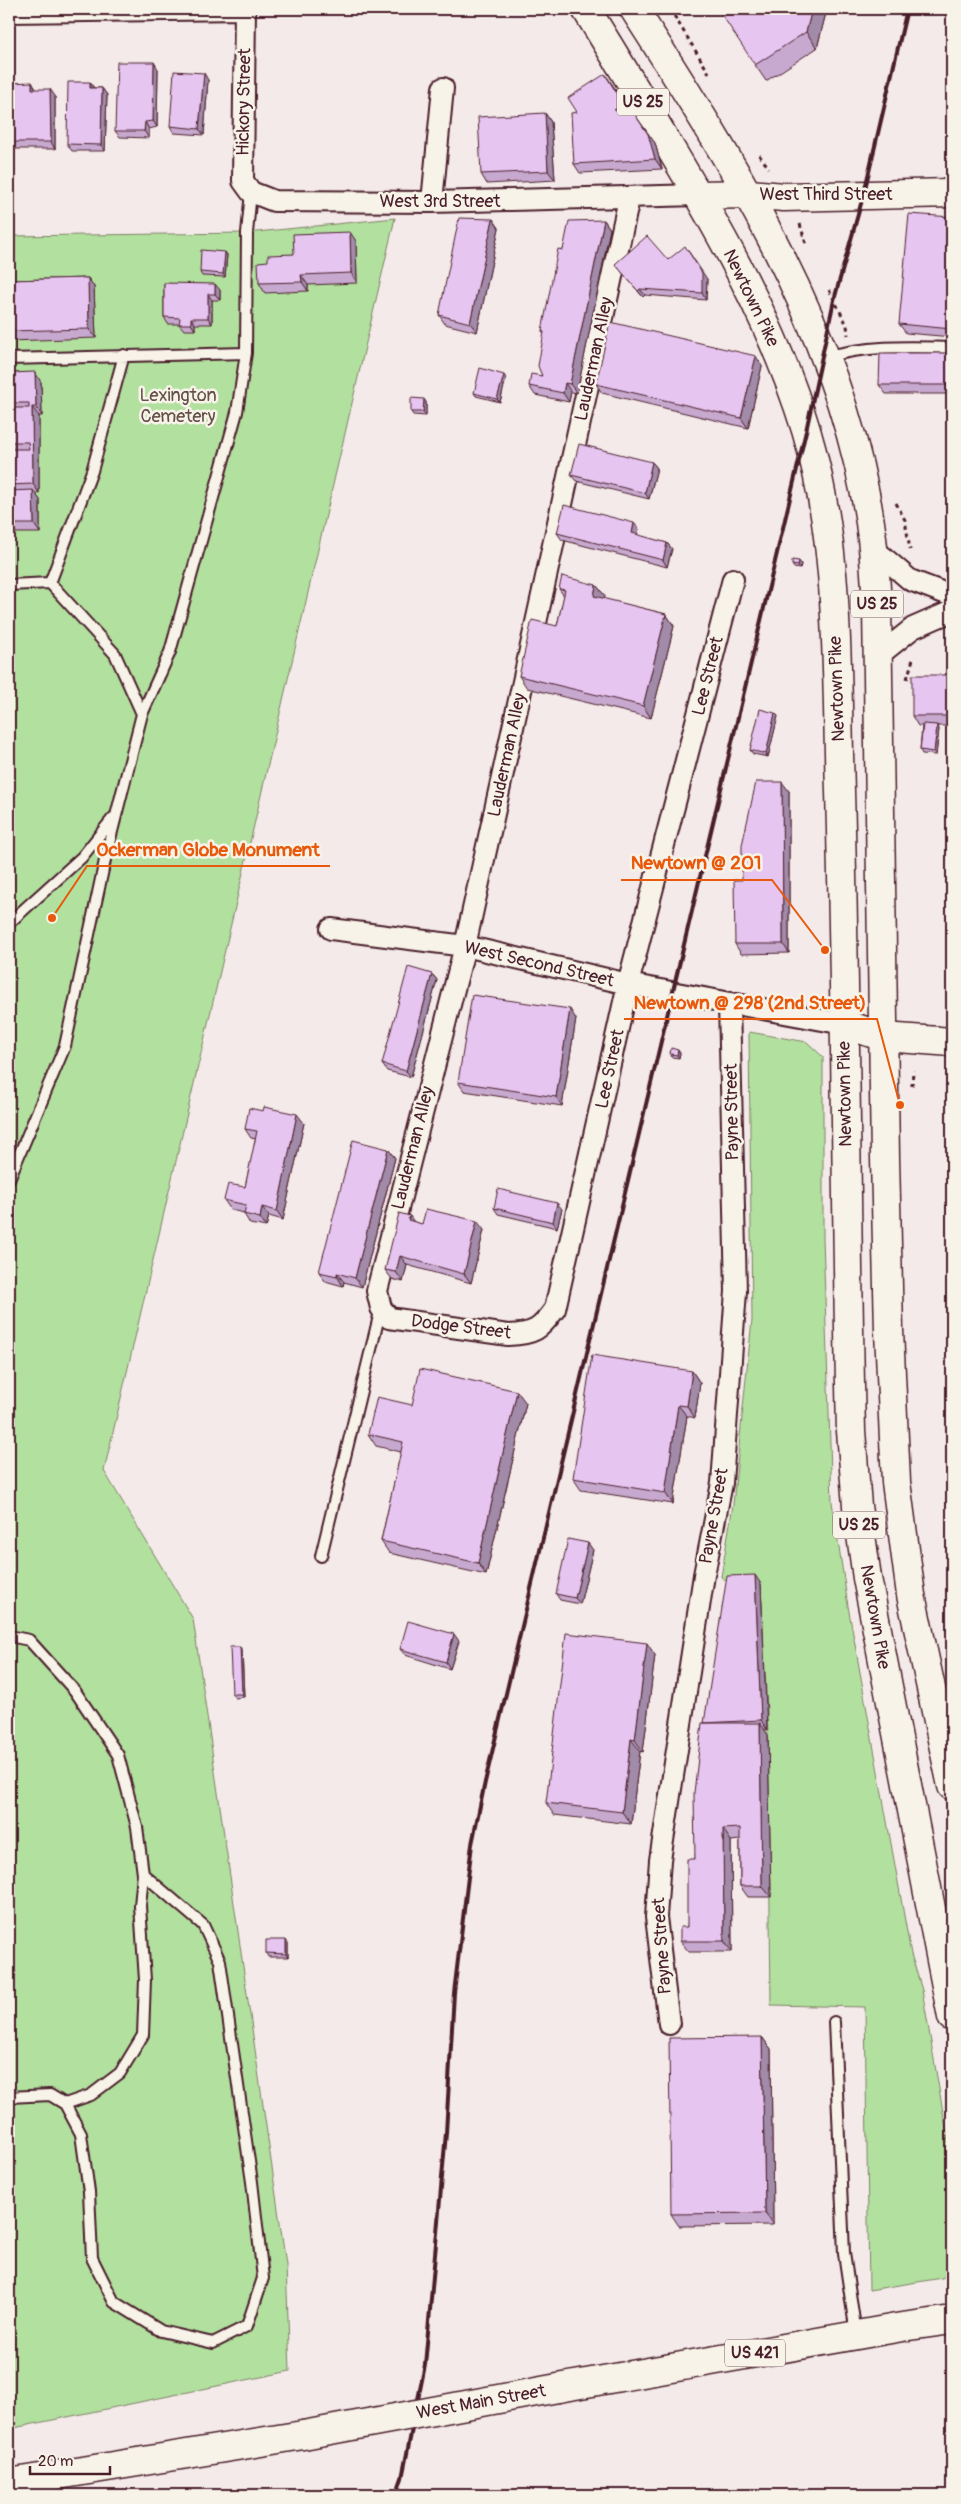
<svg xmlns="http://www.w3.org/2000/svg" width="961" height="2504" viewBox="0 0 961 2504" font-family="Pangolin,sans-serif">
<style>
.green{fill:#b2e19f;stroke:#7e8065}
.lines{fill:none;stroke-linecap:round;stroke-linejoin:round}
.lane-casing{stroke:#4a1f2b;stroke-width:14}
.street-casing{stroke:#4a1f2b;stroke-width:24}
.secondary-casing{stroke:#4a1f2b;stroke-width:31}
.primary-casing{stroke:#4a1f2b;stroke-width:31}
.path{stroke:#4a1f2b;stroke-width:3;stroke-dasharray:4 4;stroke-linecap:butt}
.lane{stroke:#f7f3e8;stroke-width:10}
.street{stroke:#f7f3e8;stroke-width:20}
.secondary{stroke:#f7f3e8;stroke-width:28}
.primary{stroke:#f7f3e8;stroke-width:28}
.rail{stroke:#4a1f2b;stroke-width:4}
.primary-bridge-casing{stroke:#4a1f2b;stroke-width:31;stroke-linecap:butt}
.primary-bridge{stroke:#f7f3e8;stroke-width:28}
.wall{fill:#c7a9cf;stroke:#4a1f2b}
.shaded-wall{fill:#a28aa9;stroke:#4a1f2b}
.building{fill:#e7c5f1;stroke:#4a1f2b}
.labels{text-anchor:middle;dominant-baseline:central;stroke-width:5;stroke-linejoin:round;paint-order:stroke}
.shield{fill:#f7f3e8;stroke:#7e5f64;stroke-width:1}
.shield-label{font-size:16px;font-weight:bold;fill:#4a1f2b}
.street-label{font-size:18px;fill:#4a1f2b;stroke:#f7f3e8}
.park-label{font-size:18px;fill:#645048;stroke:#f7f3e8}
.leader{fill:none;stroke:#e8590c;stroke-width:2}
.callout-dot{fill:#e8590c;stroke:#f7f3e8;stroke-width:2}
.callout-label{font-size:19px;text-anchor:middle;font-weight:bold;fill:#e8590c;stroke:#f7f3e8;stroke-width:5;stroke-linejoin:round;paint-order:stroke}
</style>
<rect width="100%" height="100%" fill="#f4eaea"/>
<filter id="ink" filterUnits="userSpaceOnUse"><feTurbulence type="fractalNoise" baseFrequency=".02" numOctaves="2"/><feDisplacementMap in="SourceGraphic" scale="10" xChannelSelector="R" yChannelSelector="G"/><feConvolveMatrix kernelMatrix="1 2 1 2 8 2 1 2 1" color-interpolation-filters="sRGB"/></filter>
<g filter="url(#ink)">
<path class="green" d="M395 218 104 1471 193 1619 286 2265 290 2371 9 2429V236L247 233Z
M749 1032 807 1042 823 1057V1238L832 1502 848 1606 911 1954 922 1990 952 2164 951 2272 942 2278 869 2290 865 2007 771 2005 768 1735 761 1585H733L721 1577 733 1505 752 1320Z"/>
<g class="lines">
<g class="lane-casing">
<path id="lane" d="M827 357C868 345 910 347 952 348
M9 359 246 353
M50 583 92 471 124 355
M9 585 50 583 115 654 142 714 107 851 65 1046 9 1179
M142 714 170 652 237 412 246 353 247 233 251 192
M9 923 82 857 113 818
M321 1556 381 1308
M9 1636 29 1640 75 1691 118 1755 137 1827 143 1874 203 1925 220 1961 252 2182 263 2278 247 2326 213 2343 161 2331 114 2302 92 2258 89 2192 81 2134 65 2104 50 2095 9 2097
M834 2022 844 2253 856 2334
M65 2104 91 2095 120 2073 143 2035 145 1980 140 1906 143 1874"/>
</g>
<g class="street-casing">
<path id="street" d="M245 9 243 181 251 192 274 201 432 202 699 195
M9 12 245 9
M629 199 465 946 377 1291 381 1308 389 1318 508 1335C534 1334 540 1330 555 1309L628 984 733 579
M432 202 443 88
M874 549 910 580 952 596
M878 656 913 628 952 611
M331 929 465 946 628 984 844 1024
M669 2024 656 1917 660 1860 704 1575 722 1483 736 1291 729 1004"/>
</g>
<g class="secondary-casing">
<path id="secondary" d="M699 195 749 194 784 197 952 193
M844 1024 884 1037 952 1042"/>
</g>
<g class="primary-casing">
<path id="primary" d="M586 9C612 51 638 93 663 136 719 229 774 325 806 430 841 546 836 671 840 791 846 1005 846 1218 851 1431L857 1506 867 1578 952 2017
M634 9C731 161 830 314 865 494 873 532 875 569 877 607L885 1158 889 1331 896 1482 911 1595 952 1786
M558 2388 902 2327 952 2320
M9 2483 303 2435"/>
</g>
<path class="path" d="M670 9 709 73
M759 155 769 168
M800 224 806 244
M829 290 847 325 848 335
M896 503 905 520 910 550
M907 679 913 659
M912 1086 913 1070"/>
<use href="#lane" class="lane"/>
<use href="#street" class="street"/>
<use href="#secondary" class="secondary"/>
<use href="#primary" class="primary"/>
<path class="rail" d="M396 2495 402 2478 425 2365 446 2133 454 1993 472 1844 485 1782 806 431 834 300 864 193 907 9"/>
<g class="primary-bridge-casing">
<path id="primary-bridge" d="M303 2435 558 2388"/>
</g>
<use href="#primary-bridge" class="primary-bridge"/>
</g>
<path class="wall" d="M827 9 817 48 766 81 755 65Z
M158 69 157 127 149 129V138L120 137 115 131Z
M605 74 628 110 655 143 662 169 580 173 574 164 577 112Z
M208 80 204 135 174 133 170 126Z
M90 82 94 88H102L107 95 105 151H72L67 144Z
M55 96V149H13L9 142Z
M545 113 551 122 555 180 487 184 481 174Z
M952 217V337L906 333 899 324Z
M493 219 499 228 477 332 445 324 439 315Z
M604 220 610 229 577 393 571 392 569 402 535 395 529 386 542 376 544 335 542 331 563 250Z
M356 241 357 283 308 285V291L265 293 259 283 268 261 294 254Z
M225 252 227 255 225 277 202 276 200 272Z
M668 260 707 279 706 300 645 295 643 297 615 264Z
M88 278 94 287 96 338 9 341V280Z
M164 283 220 290V300H212V324H195V330H184L179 324H168L164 317Z
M952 353V394H886L879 385Z
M762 366 748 428 602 393 596 384Z
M9 373 41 382 42 416H39V493H35L40 500V533H9Z
M506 378 500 402 476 396 474 393Z
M426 402V416L413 415 411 412Z
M652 462 657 468 649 499 576 481 571 475Z
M639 529 637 535 667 543 672 549 667 567 562 540 557 533Z
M801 564 800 569 794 568 792 565Z
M596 585 605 596 604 599 666 614 674 626 651 718 527 688 519 676 557 626 564 596 559 589Z
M952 675 947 726H937L939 729 936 755 922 754 920 750 922 726H918L912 716Z
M778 716 768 757 753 754 750 750Z
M789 791V953L741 954 735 944 742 880Z
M432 974 437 980 411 1077 387 1071 382 1064Z
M576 1019 562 1106 464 1091 458 1082Z
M680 1053 679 1058 672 1057 670 1054Z
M304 1123 283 1220 269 1216 266 1227 250 1224 244 1214V1213L231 1210 224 1200 245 1187 256 1139 251 1138 245 1129Z
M388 1149 395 1158 362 1287 344 1282 343 1286 325 1281 319 1272Z
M494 1208 562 1209 557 1228 498 1214Z
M414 1222 422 1224 484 1230 471 1283 407 1265 403 1282 392 1279 385 1270Z
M692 1371 700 1383 695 1418 687 1416 673 1504 581 1490 573 1478Z
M526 1403 486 1575 389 1553 381 1541 401 1452 376 1446 368 1434 412 1405Z
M593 1550 580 1604 560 1600 556 1594Z
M761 1584 767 1730H764L768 1735 771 1897H748L740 1886V1840L731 1841 732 1952H689L680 1941 687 1927 695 1859 705 1723Z
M459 1641 450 1669 405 1655 400 1649Z
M242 1650 244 1697 235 1698 232 1694Z
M655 1655 643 1752 640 1751 631 1824 554 1815 546 1803Z
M288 1943V1957H268L266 1953Z
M762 2037 771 2049 773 2225 679 2226 671 2214Z"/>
<path class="shaded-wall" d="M812 9H827L817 48 806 32Z
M154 62 158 69 157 127 153 121Z
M204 73 208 80 204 135 199 129Z
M605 74 612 84 631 115 624 105Z
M32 82 36 89V95L32 89Z
M90 82 94 89 90 88Z
M102 88 107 95 105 151 101 145Z
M50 89 55 96V149L51 142Z
M631 109 655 143 662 169 655 159Z
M545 113 551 122 555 180 548 171Z
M145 122 149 129V138L144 131Z
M493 219 499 228 477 332 470 323Z
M604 220 610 229 577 393 570 384Z
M350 232 356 241 357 283 351 273Z
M225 252 227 255 225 277 223 274Z
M689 252 707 279 706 300 702 293Z
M301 275 308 285V291L302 282Z
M88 278 94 287 96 338 89 329Z
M215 284 220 290V300L215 294Z
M640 289 645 295 643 297 638 291Z
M208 294 212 300V324L208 318Z
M191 318 195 324V330L191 324Z
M756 356 762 366 748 428 741 418Z
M35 372 41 382 42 416 36 407Z
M504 375 506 378 500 402 497 399Z
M565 383 571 392 569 402 563 393Z
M424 399 426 402V416L423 412Z
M32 407 39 416V493L33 484Z
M652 462 657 468 649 499 645 493Z
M33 490 40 500V533L34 524Z
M634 523 639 529 636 540 632 533Z
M667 543 672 549 667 567 663 560Z
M799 561 801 564 800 569 798 566Z
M596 585 605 596 602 608 594 596Z
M666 614 674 626 651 718 643 706Z
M775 713 778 716 768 757 766 754Z
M937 725 939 729 936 755 934 752Z
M782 782 789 791V953L783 944Z
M432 974 437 980 411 1077 406 1071Z
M570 1009 576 1019 562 1106 556 1097Z
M678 1050 680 1053 679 1058 677 1055Z
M297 1114 304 1123 283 1220 277 1211Z
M388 1149 395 1158 362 1287 355 1278Z
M557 1203 562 1209 557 1228 553 1222Z
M262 1207 269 1216 266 1227 260 1218Z
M410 1216 416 1225 408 1220Z
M477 1221 484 1230 471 1283 464 1274Z
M400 1256 407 1265 403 1282 396 1272Z
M337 1273 344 1282 343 1286 337 1276Z
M692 1371 700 1383 695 1418 687 1406Z
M517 1391 526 1403 486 1575 478 1563Z
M678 1405 687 1416 673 1504 665 1493Z
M588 1543 593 1550 580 1604 575 1598Z
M755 1575 761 1584 767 1730 761 1720Z
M454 1634 459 1641 450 1669 446 1662Z
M647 1643 655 1655 643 1752 635 1740Z
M240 1647 242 1650 244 1697 242 1694Z
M760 1723 768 1735 771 1897 762 1886Z
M631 1739 640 1751 631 1824 622 1812Z
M723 1829 731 1841 732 1952 724 1941Z
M286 1940 288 1943V1957L286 1954Z
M762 2037 771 2049 773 2225 765 2213Z"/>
<path class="building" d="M718 9H812L806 32 755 65Z
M117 62H154L153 121 145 122 144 131H115Z
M174 71 204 73 199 129 170 126Z
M605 74 624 105 614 110 631 109 648 134 655 159 574 164 571 113 577 112 568 98Z
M32 82V89H50L51 142H9V83Z
M68 82H90V88H102L101 145 67 144Z
M545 113 548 171 481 174 478 117Z
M909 214 952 217V329L899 324Z
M459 218 493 219 470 323 439 315Z
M604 220 570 384 565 383 563 393 529 386 531 374 542 376 538 366 544 332 542 331 558 249 563 250 569 221Z
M350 232 351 273 301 275 302 282 259 283 258 262 268 261V255L294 254 293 234Z
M647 236 668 260 685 246 702 273V293L640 289 638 291 615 264Z
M201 250 225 252 223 274 200 272Z
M88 278 89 329 9 331V280Z
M164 283 215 284V294H208V318H191V324H179L180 318 164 317Z
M610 322 756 356 741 418 596 384Z
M880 353H952V385H879Z
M480 368 504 375 497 399 474 393Z
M35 372 36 407H32L33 484 9 485V449H29L28 442H9V408H29V403H9V373Z
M411 398 424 399 423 412H411Z
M579 444 652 462 645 493 571 475Z
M33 490 34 524H9V491Z
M564 505 634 523 632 533 667 543 663 560 557 533Z
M792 560 799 561 798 566 792 565Z
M562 576 596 585 594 596 666 614 643 706 519 676 532 620 557 626 565 590 559 589Z
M912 675H952V784L947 776V716H912Z
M760 709 775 713 766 754 750 750Z
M923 724 937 725 934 752 920 750Z
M756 782H782L783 944H735L734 880H742V845Z
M408 967 432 974 406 1071 382 1064Z
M472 995 570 1009 556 1097 458 1082Z
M671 1048 678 1050 677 1055 670 1054Z
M264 1107 297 1114 277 1211 262 1207 260 1218 244 1214 246 1205 224 1200 228 1184 245 1187 257 1131 245 1129 249 1108 263 1111Z
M353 1140 388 1149 355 1278 337 1273V1276L319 1272Z
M498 1189 557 1203 553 1222 494 1208Z
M426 1209 477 1221 464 1274 400 1256 396 1272 385 1270 399 1213 410 1216 408 1220 422 1224Z
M592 1355 692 1371 687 1406 678 1405 665 1493 573 1478Z
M420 1369 517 1391 478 1563 381 1541 403 1442 368 1434 377 1397 412 1405Z
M568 1539 588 1543 575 1598 556 1594Z
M755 1575 761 1720 704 1723 727 1576Z
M408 1621 454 1634 446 1662 400 1649Z
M566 1633 647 1643 635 1740 631 1739 622 1812 546 1803Z
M230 1647H240L242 1694H232Z
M702 1723H760L762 1886H740V1828L723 1829 724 1941H680V1927H687V1859H695L694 1793Z
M266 1940H286V1954L266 1953Z
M762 2037 765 2213 671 2214 669 2038Z"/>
</g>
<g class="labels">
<g class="shield">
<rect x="617" y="88.5" width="52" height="27" rx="4"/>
<rect x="851" y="590.5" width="52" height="27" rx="4"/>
<rect x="833" y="1511.5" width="52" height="27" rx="4"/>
<rect x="725" y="2339.5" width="60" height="27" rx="4"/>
</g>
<g class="shield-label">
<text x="643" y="102">US 25</text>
<text x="877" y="604">US 25</text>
<text x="859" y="1525">US 25</text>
<text x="755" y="2353">US 421</text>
</g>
<g class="street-label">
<text transform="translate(244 102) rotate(-89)">Hickory Street</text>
<text x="826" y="194">West Third Street</text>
<text x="440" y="201">West 3rd Street</text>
<text transform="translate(751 298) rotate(64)">Newtown Pike</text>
<text transform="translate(594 359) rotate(-78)">Lauderman Alley</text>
<text transform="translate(708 676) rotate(-76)">Lee Street</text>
<text transform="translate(837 689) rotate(-92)">Newtown Pike</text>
<text transform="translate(507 755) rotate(-78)">Lauderman Alley</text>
<text transform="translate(539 964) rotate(13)">West Second Street</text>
<text transform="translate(610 1069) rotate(-78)">Lee Street</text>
<text transform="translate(845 1094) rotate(-91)">Newtown Pike</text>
<text transform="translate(732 1112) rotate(-91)">Payne Street</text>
<text transform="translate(413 1148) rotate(-76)">Lauderman Alley</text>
<text transform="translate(461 1327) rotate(7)">Dodge Street</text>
<text transform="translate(714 1516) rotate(-80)">Payne Street</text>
<text transform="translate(875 1617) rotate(80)">Newtown Pike</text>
<text transform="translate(662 1946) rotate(-94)">Payne Street</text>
<text transform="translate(481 2402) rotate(-10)">West Main Street</text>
</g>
<g class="park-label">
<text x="178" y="395">Lexington<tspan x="178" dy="21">Cemetery</tspan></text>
</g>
</g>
<path class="leader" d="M52 918L87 866H330M825 950L772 880H621M900 1105L877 1019H624"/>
<g class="callout-dot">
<circle cx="52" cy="918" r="5"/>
<circle cx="825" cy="950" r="5"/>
<circle cx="900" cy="1105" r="5"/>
</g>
<g class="callout-label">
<text x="208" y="856">Ockerman Globe Monument</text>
<text x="696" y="869">Newtown @ 201</text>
<text x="750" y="1009">Newtown @ 298 (2nd Street)</text>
</g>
<rect width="961" height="2504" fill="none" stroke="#f7f3e8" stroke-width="30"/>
<rect x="15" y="15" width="931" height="2474" fill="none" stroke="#4a1f2b" stroke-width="2" filter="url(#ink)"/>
<path d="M30 2466v8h80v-8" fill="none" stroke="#4a1f2b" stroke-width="2.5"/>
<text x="38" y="2466" font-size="15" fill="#4a1f2b" stroke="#f7f3e8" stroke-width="4" paint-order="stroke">20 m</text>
</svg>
